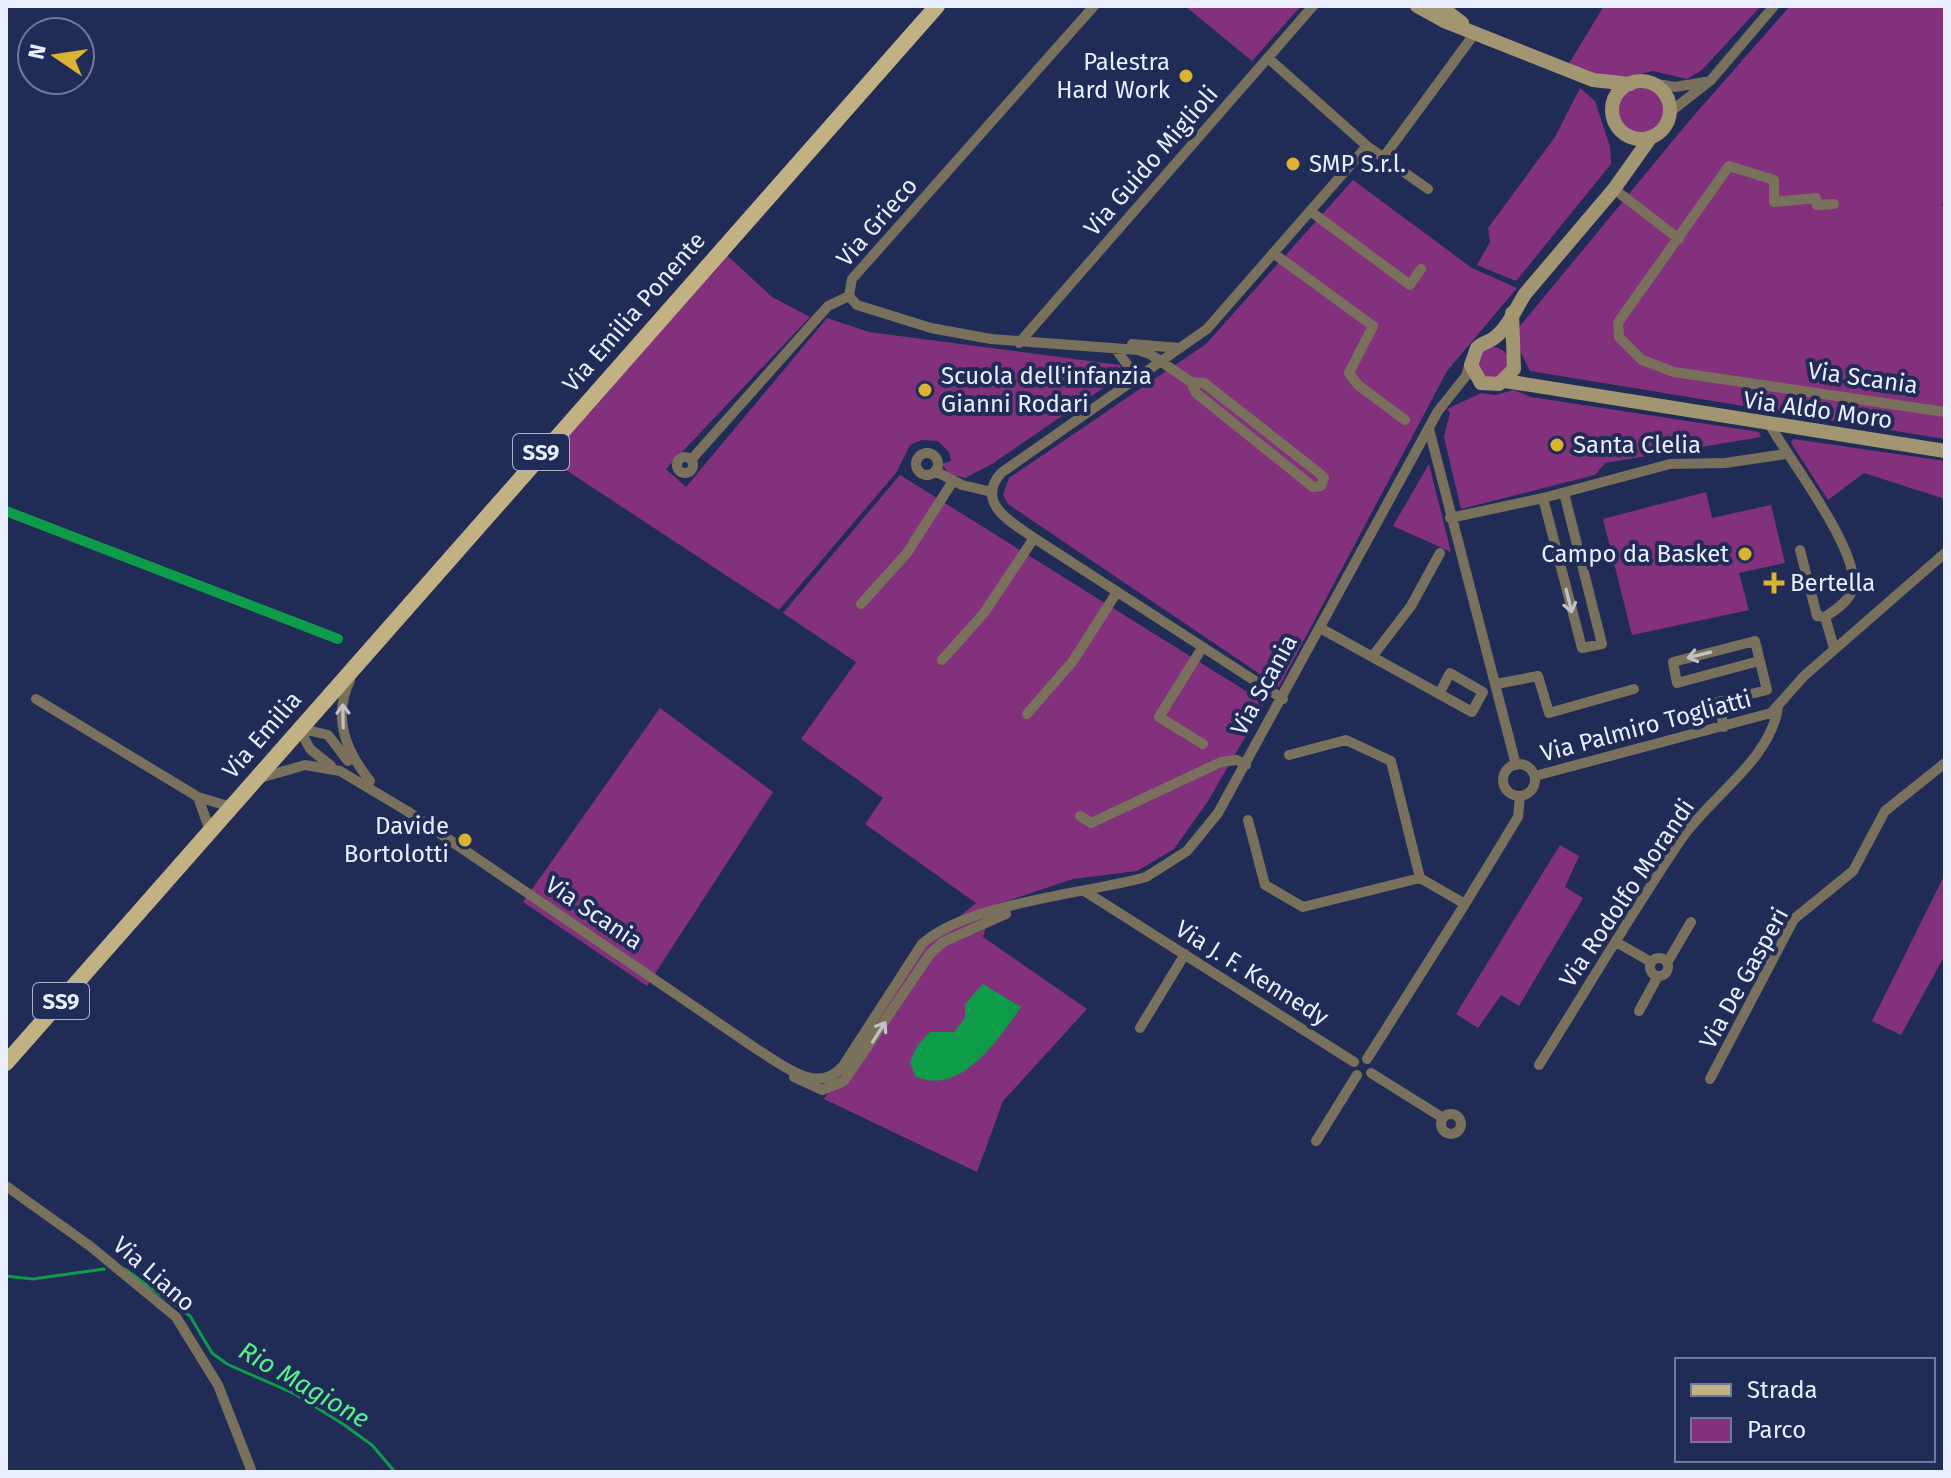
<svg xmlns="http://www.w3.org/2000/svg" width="1951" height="1478" viewBox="0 0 1951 1478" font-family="'Fira Sans',sans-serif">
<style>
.green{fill:#83317d}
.water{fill:#0f9c4a}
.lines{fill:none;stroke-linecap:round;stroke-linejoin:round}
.stream{stroke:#0f9c4a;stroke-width:3}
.canal{stroke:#0f9c4a;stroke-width:10}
.street{stroke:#79715b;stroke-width:10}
.secondary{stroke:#a29572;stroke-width:14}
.primary{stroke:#c2b183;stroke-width:16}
.oneway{stroke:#c2c2c6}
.poi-dot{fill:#dbb333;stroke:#212c56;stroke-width:3}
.labels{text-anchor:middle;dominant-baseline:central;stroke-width:8;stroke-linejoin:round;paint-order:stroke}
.shield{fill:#212c56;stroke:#adb4cc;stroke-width:2}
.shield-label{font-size:22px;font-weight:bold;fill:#e9eeff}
.poi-label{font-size:24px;fill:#e9eeff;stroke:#212c56;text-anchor:start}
.street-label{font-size:24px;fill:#e9eeff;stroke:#212c56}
.water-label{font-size:26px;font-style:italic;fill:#5af089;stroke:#212c56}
</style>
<rect width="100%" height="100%" fill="#212c56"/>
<path class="green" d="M1185 6H1301L1252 61Z
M1604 6H1761L1702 70 1687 79 1653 71 1595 84 1565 70Z
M1790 6H1945V200L1941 205 1945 207V439L1530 371 1519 349 1516 331 1690 120Z
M1618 109a23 23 0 1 1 46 0a23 23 0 1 1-46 0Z
M1580 88 1595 101 1610 147 1611 164 1516 281 1477 265 1490 242 1488 228 1555 137Z
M1353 180 1472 268 1517 288 1447 371 1279 687 1008 504 1003 495 1009 478 1206 344Z
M719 248 772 297 810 317 666 469 686 487 827 318 869 332 1120 365 1122 375 992 464 965 478 949 474 942 464 951 461 949 452 938 441 921 440 910 445 896 473 779 610 540 453Z
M1477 363a16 16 0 1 1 32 0a16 16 0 1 1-32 0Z
M1514 390 1531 397 1759 432 1761 437 1605 463 1595 475 1461 509 1444 437 1450 413 1447 409 1481 393 1495 395Z
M1793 439 1945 461V499L1864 473 1828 500 1791 443Z
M1429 464 1451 552 1393 526Z
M900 475 1265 703 1208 801 1174 849 1137 871 1073 879 986 908 991 912 983 937 1087 1009 1003 1101 977 1172 824 1099 930 940 976 903 865 824 883 798 801 739 856 662 783 613Z
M1706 492 1712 518 1771 505 1785 563 1739 573 1749 610 1632 635 1603 519Z
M660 708 773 792 647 986 523 902Z
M1560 845 1579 856 1565 887 1583 898 1519 1006 1501 995 1478 1028 1456 1014Z
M1945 874V955L1901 1035 1872 1021Z"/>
<path class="water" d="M983 984 1021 1007C999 1038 960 1098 915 1076L910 1062 917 1046 930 1032H954L965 1018V1004Z"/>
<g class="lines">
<path class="stream" d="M125 1269 190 1316 212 1353 227 1364 295 1394 343 1424 372 1445 395 1472
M6 1276 33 1279 104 1269"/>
<path class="canal" d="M6 511 338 639"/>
<path class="street" d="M1268 58 1367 146 1207 329 1001 473C975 503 1011 522 1034 538L1283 699
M1651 83 1675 87 1705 82
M1670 112 1711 80 1774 6
M1367 146 1428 189
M1383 158 1475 33
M1614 189 1679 239
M1834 204 1817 205 1816 198 1774 202V180L1729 166 1624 314 1618 323 1619 337 1642 360 1674 372 1945 412
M1310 211 1410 285 1421 269
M1273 253 1373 326 1349 373 1358 385 1405 420
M849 296 857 305 931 328 991 339 1138 350 1150 354 1191 382 1204 383 1319 473 1324 478 1321 486 1313 487 1196 393 1191 382
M1019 343 1313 6
M1132 344 1180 348
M1115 348 1137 378
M1770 425C1789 460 1864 555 1852 591 1848 602 1834 611 1825 617L1834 648
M1429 429 1516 765
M916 464a11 11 0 1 1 22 0a11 11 0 1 1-22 0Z
M677 465a8 8 0 1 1 16 0a8 8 0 1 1-16 0Z
M691 460 828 306 849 296 852 279 1094 6
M935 471 962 485 992 492
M1543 498 1582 648 1602 644 1564 493
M1450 518 1543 498 1670 464 1725 463 1786 454
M1800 550 1817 616 1825 617
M861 604 907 553 953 481
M1320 628 1472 712 1483 692 1450 673 1439 694
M1202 648 1159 717 1203 744
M1372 657 1411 606 1440 553
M942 660 984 613 1034 538
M350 680C332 718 346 751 370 781
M1496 684 1538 676 1549 713 1634 689
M36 699 198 797 231 807
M1027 714 1073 661 1117 592
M1724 727 1718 702 1767 690 1755 641 1673 662 1677 683 1759 661
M299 728 328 735 348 761
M299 728 310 749 331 766
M1289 755 1346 740 1391 761 1420 878
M1503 780a16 16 0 1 1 32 0a16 16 0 1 1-32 0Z
M1535 776 1771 713 1804 676 1945 553
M260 778 305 765 340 771 407 811 758 1050C783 1065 818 1096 843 1066L922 944C967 903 1084 894 1146 877L1187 851 1218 813 1438 411 1466 376 1470 362
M198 797 210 831
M1080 816 1091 823 1221 762 1237 760 1246 765
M1248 820 1265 885 1303 907 1420 878
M1420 878 1465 904 1518 817 1520 796
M1086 892 1354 1062
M1616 942 1651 962
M1650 967a9 9 0 1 1 18 0a9 9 0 1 1-18 0Z
M1667 963 1691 922
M1639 1011 1658 976
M1140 1028 1185 954
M1367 1059 1465 904
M1539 1065C1586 990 1631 914 1680 841 1709 797 1769 762 1778 708
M1371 1073 1443 1118
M794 1077 822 1090 844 1081 930 954 943 942 1006 914
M1710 1079 1794 919 1853 871 1885 811 1945 763
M1441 1124a10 10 0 1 1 20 0a10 10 0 1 1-20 0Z
M1316 1141 1357 1075
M6 1186 90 1246 176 1317 218 1385 252 1472"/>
<path class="secondary" d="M1417 6 1444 21 1593 80 1630 84
M1440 6 1462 23
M1612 110a29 29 0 1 1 58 0a29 29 0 1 1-58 0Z
M1512 313 1514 369 1499 384 1481 383 1471 365 1477 348C1482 343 1489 342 1494 338 1507 329 1516 308 1525 294L1614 189 1651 137
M1505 381 1945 451"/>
<path class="primary" d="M6 1063 937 6"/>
</g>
<defs><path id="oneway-shaft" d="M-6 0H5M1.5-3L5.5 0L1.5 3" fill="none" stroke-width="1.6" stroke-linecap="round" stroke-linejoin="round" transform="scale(2)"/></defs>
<g class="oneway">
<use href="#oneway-shaft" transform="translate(1569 601) rotate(76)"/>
<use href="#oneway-shaft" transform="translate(1699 655) rotate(166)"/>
<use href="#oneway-shaft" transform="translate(343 716) rotate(-91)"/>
<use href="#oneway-shaft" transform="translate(879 1032) rotate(-57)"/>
</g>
<g class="poi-dot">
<circle cx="1186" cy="76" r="8"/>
<circle cx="1293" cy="164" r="8"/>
<circle cx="925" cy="390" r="8"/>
<circle cx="1557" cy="445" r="8"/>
<circle cx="1745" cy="554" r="8"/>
<path d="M1770 571h8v8h8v8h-8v8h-8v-8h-8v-8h8z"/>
<circle cx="465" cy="840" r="8"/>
</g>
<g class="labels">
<g class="shield">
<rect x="513" y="434" width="56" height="36" rx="6"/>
<rect x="33" y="983" width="56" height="36" rx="6"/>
</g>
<g class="shield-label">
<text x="541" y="452">SS9</text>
<text x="61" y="1001">SS9</text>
</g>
<g class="poi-label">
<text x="1170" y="62" text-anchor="end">Palestra<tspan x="1170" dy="28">Hard Work</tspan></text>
<text x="1309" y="164">SMP S.r.l.</text>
<text x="941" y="376">Scuola dell'infanzia<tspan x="941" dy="28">Gianni Rodari</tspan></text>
<text x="1573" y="445">Santa Clelia</text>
<text x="1729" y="554" text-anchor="end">Campo da Basket</text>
<text x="1790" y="583">Bertella</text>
<text x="449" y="826" text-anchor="end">Davide<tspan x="449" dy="28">Bortolotti</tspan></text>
</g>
<g class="street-label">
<text transform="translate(1151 161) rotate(-49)">Via Guido Miglioli</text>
<text transform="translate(877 222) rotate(-49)">Via Grieco</text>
<text transform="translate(634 312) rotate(-49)">Via Emilia Ponente</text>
<text transform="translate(1863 378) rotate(8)">Via Scania</text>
<text transform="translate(1818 410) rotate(8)">Via Aldo Moro</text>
<text transform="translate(1264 685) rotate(-61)">Via Scania</text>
<text transform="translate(1646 726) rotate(-15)">Via Palmiro Togliatti</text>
<text transform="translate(262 735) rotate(-49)">Via Emilia</text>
<text transform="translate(1627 893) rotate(-56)">Via Rodolfo Morandi</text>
<text transform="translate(594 913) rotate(34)">Via Scania</text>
<text transform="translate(1252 973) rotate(32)">Via J. F. Kennedy</text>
<text transform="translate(1744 978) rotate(-61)">Via De Gasperi</text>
<text transform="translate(154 1274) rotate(41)">Via Liano</text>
</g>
<g class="water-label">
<text transform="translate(304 1385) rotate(30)">Rio Magione</text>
</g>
</g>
<rect width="1951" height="1478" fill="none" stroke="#e9eeff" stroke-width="16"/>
<rect x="1675" y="1358" width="260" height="104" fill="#212c56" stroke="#717a9a" stroke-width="2"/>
<rect x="1691" y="1384" width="40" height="12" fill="#c2b183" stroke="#717a9a" stroke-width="2"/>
<text x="1747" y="1398" font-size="24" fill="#e9eeff">Strada</text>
<rect x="1691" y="1418" width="40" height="24" fill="#83317d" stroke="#717a9a" stroke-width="2"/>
<text x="1747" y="1438" font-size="24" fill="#e9eeff">Parco</text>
<g transform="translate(56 56) rotate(283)"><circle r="38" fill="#212c56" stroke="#717a9a" stroke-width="2"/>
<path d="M0-6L14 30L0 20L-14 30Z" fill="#dbb333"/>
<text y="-12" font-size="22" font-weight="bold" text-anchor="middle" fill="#e9eeff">N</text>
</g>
</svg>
